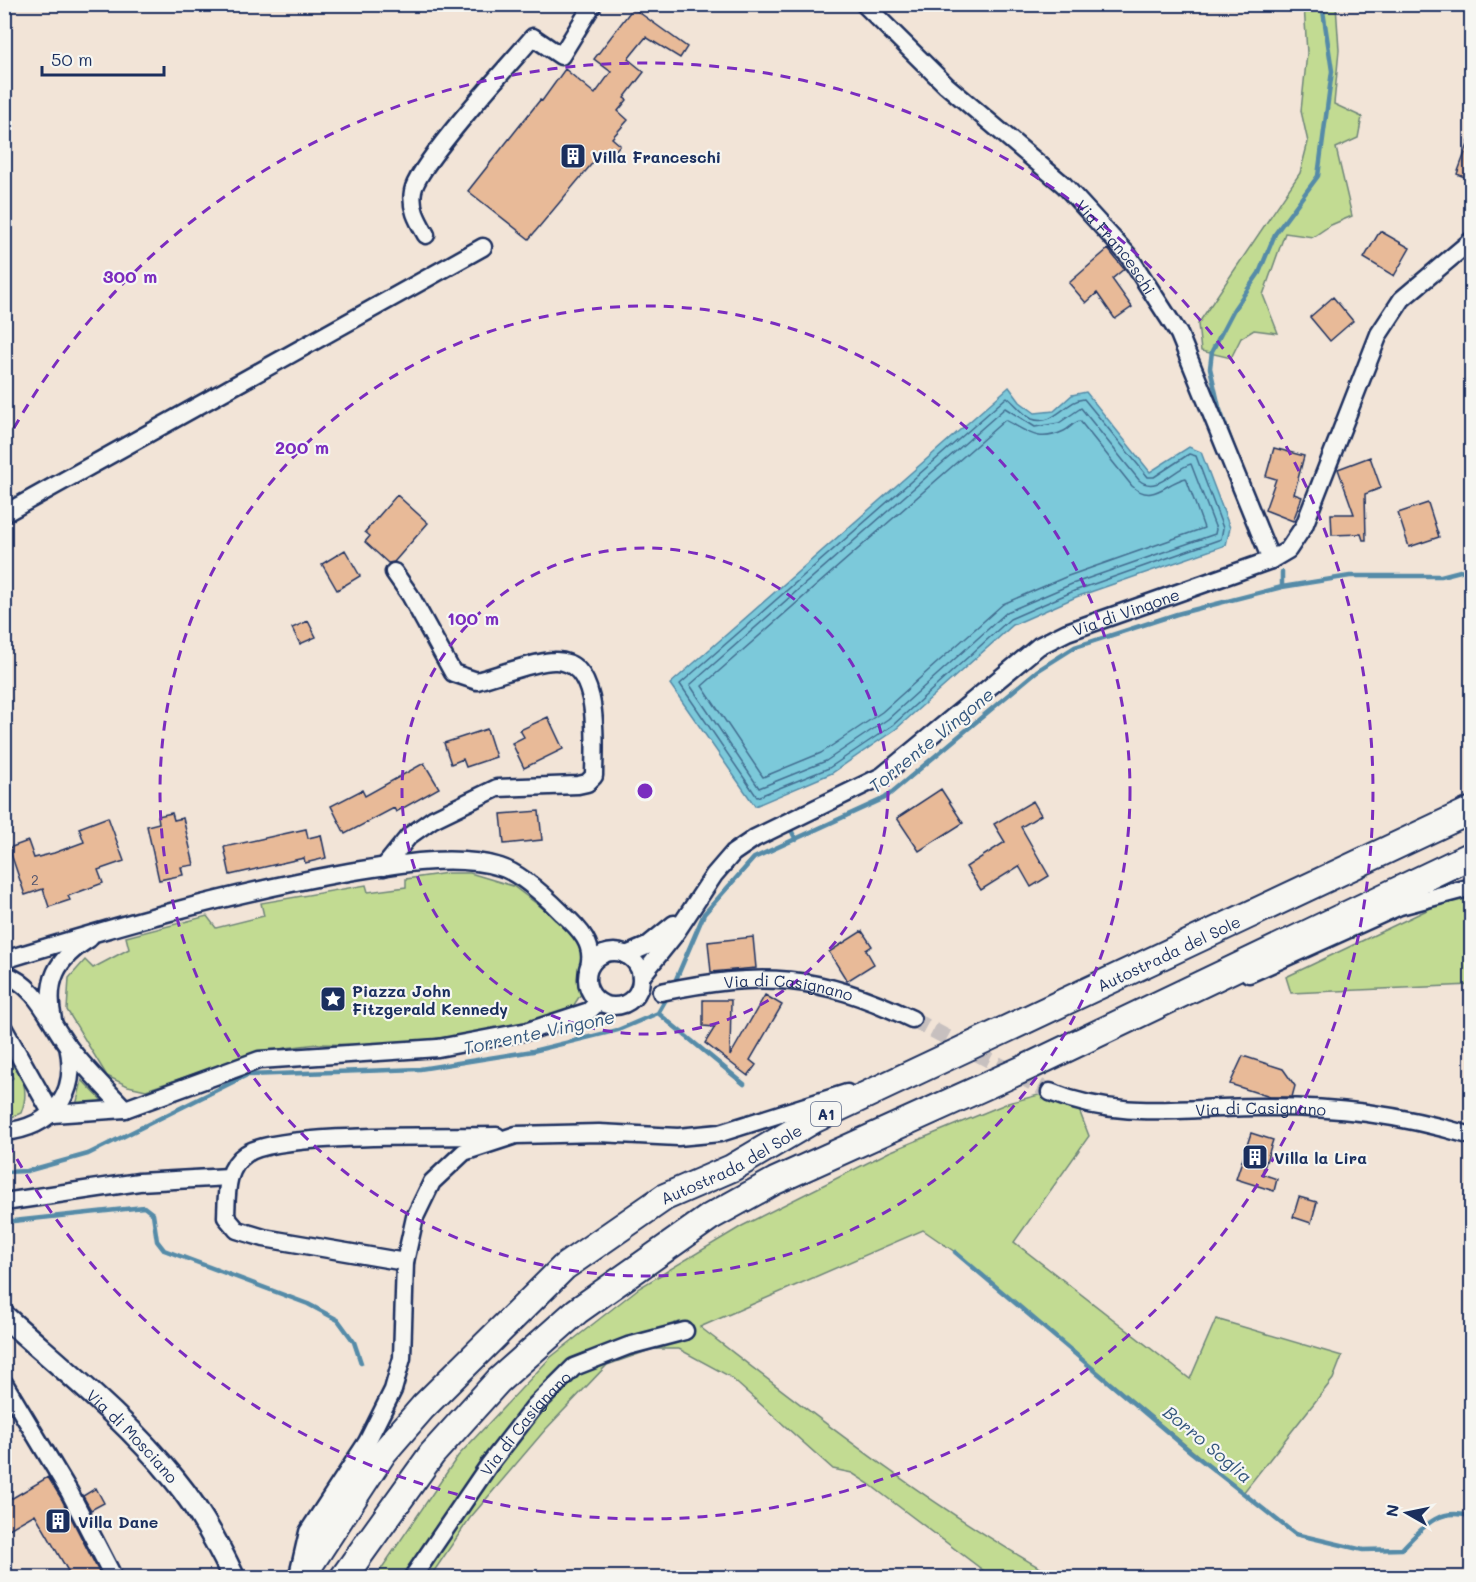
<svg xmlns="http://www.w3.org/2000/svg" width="1476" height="1582" viewBox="0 0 1476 1582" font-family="Mali,sans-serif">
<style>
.green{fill:#c2db92;stroke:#6e8578;stroke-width:1.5}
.water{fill:#7cc9da;stroke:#558ba8;stroke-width:1.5}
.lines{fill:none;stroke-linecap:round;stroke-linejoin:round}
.shore{stroke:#426d90;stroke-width:1.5}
.stream{stroke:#558ba8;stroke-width:4.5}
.building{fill:#e8ba98;stroke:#1b2f5e;stroke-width:1.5}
.minor-tunnel{stroke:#c7c0bf;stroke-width:16;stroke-dasharray:16 8;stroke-linecap:butt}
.minor-casing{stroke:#1b2f5e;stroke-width:21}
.major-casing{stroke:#1b2f5e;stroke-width:26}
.highway-casing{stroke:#1b2f5e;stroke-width:30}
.minor{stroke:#f6f6f2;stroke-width:16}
.major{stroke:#f6f6f2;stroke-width:21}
.highway{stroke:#f6f6f2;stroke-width:26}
.ring{fill:none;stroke:#7b2cbf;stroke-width:3;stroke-dasharray:10 8}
.labels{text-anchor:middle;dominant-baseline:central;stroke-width:4.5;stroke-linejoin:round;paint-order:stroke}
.number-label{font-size:14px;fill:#4e526c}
.shield{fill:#f6f6f2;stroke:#5d6b8a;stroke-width:1.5}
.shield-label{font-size:15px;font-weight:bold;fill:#1b2f5e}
.poi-label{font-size:16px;font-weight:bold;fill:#1b2f5e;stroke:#f6f6f2;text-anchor:start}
.street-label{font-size:16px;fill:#1b2f5e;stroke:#f6f6f2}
.water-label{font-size:18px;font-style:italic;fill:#33567d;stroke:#f6f6f2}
.centre{fill:#7b2cbf;stroke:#f6f6f2;stroke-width:3}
.ring-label{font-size:18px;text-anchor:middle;font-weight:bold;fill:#7b2cbf;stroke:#f6f6f2;stroke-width:4.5;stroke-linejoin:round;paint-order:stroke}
</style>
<rect width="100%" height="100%" fill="#f2e4d7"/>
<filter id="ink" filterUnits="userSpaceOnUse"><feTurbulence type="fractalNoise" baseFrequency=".0167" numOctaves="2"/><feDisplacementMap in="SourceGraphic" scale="12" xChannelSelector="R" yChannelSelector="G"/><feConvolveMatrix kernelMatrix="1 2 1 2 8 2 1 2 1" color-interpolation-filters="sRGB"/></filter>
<g filter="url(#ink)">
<path class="green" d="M1304 5H1336L1339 50 1334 104 1362 117 1358 138 1336 148 1352 216 1331 225 1313 237 1285 233 1263 295 1278 333 1254 330 1241 338 1231 358 1201 351 1198 324 1300 173 1308 142 1301 111 1307 53Z
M448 873H470L513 886 565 925 584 948 585 958 578 978 581 994 570 1011 538 1021 459 1036 375 1045 317 1044 285 1048 242 1058 146 1090 128 1086 107 1076 67 1010 69 978 85 960 93 968 129 949 126 937 207 916 216 928 264 916 261 903 366 885 368 892 406 887V879Z
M1471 889V985L1291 993 1286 977Z
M5 1048C18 1072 32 1085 21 1113L5 1120V1083L13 1078 5 1063Z
M82 1080 109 1108 74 1114Z
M1050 1092 1076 1102 1089 1136 1014 1242 1190 1379 1216 1319 1342 1356 1333 1379 1243 1493 955 1252 923 1230 700 1327C815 1416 929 1506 1056 1577H992L869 1484 852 1473 833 1469 729 1376 679 1349H653L607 1365 545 1430 470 1518 430 1577 375 1578 458 1456 551 1357 639 1288 742 1226 889 1152 1008 1103Z"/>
<path class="water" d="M1009 387 1020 402 1035 413 1054 411 1072 395 1086 392 1150 472 1189 447 1201 452 1230 528 1226 545 1076 597 1013 625 896 729 832 773 755 806 670 684Z"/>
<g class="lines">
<path class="shore" d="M1007 397C1015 403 1022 414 1032 419 1054 427 1066 400 1084 399L1148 477H1154L1189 454 1196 456 1223 528 1221 539 1074 591 1010 619 893 725 829 768 757 797 680 684Z
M1005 408 1035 427 1059 423 1081 408 1139 480C1157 495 1174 468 1191 464L1216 529 1215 534 1072 584 1007 612 888 719 826 761 759 788 690 685Z
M1005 420C1026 430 1037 444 1064 431 1070 428 1074 422 1080 421L1132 486C1153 505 1166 482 1186 478L1204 528 1068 576 1003 604 882 712 821 753 763 777 702 686Z"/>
<path class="stream" d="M1234 449 1219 407 1210 368 1212 351 1234 309 1259 273 1275 234 1318 176 1332 71 1322 4
M1282 572V587
M791 830 796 840
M674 984 704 914 754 858 885 798 1037 671 1075 647 1177 614 1282 587 1350 576H1441L1472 568
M658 1013 744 1084
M4 1172 27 1171 88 1154 247 1075 420 1069 533 1051 618 1030 658 1013 669 994
M4 1222 144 1207 153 1214 157 1241 164 1250 308 1304 338 1320 354 1342 361 1363
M955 1252 1191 1452 1295 1534 1363 1550 1402 1549C1423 1527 1439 1506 1472 1517"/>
</g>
<path class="building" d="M633 8 687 47 680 58 646 37 628 59 644 72 624 98 627 100 618 111 628 120 612 138 620 145 607 160 600 154 529 239 468 191 540 100 542 101 565 69 595 94 611 72 594 59Z
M1470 139 1472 140V180L1457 174Z
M1380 231 1410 248 1394 276 1364 258Z
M1108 249 1124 269 1112 279 1132 307 1115 319 1097 293 1086 303 1069 283Z
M1333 297 1353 321 1330 341 1310 317Z
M1274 448 1304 456 1294 494 1302 497 1293 521 1265 510 1276 479 1266 476Z
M1370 457 1381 488 1365 494 1366 540H1363L1361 534 1332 535 1331 514H1354L1338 469Z
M397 495 428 523 394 562 388 563 365 542 370 536 365 532Z
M1428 503 1439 537 1409 547 1398 513Z
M345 550 360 576 337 590 322 564Z
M308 621 316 637 300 644 292 628Z
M548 717 563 749 524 768 512 743 524 737 520 730Z
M487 729 496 757 466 767 463 759 451 764 444 743Z
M424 763 439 788 396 812 394 808 345 834 331 806 362 790 365 796Z
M941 789 963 823 919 851 897 818Z
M1033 801 1041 815 1021 827 1049 876 1031 887 1019 866 981 890 966 867 1005 842 994 824Z
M539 811 542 840 504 844 501 814Z
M172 813 174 820 183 818 194 865 181 867 183 875 159 880 147 826 159 823 158 816Z
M108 817 124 861 98 870 103 883 68 896 70 900 49 907 43 889 25 895 9 848 28 841 34 858 54 853 84 842 79 828Z
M306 829 308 838 321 835 326 858 305 863 304 858 230 875 224 847Z
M862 931 872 946 866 950 874 964 847 981 829 952Z
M753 937 756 968 711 972 708 942Z
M765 995 782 1005 750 1060 756 1065 748 1076 705 1043 715 1027 703 1026V1000H731L730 1056Z
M1243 1056 1283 1069 1295 1086 1292 1097H1270L1230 1084Z
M1251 1133 1273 1140 1262 1174 1277 1179 1274 1191 1236 1179Z
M1299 1197 1317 1202 1311 1223 1293 1217Z
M48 1477 61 1498 102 1578H72L35 1514 4 1532V1503Z
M96 1488 104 1503 91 1510 83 1496Z"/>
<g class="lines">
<path class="minor-tunnel" d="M912 1019 1050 1092"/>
<g class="minor-casing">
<g id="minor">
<path id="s1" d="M864 4 946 85 1064 185 1128 255 1179 334 1271 560"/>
<path d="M426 235C418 221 410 208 413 191 417 165 510 64 533 37L561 56 593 4"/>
<path d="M4 514 483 247"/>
<path d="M384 867 409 836 433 819 497 788 578 785 587 783 594 776C594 745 603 659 554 661 536 661 496 676 477 681L453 673 410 595 394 572"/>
<circle cx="614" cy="979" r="27"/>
<path d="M626 955 647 946 674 924"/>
<path d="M4 960C116 926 227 894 343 873 390 865 454 853 500 867 520 873 547 898 562 913 579 928 597 946 588 969"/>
<path d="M4 974C37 985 49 1021 68 1046 85 1068 106 1089 125 1109"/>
<path d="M1249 974 1400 906 1472 887"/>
<path id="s2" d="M641 977 673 937 714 875 733 853 755 838 882 776 1039 646 1067 632 1271 560 1288 550 1304 526 1379 334 1402 299 1472 240"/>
<path id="s3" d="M661 992C763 971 817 974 912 1019"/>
<path d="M53 1020C45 981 56 959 89 939"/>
<path d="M4 1029 52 1114"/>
<path id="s4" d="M1050 1092C1121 1121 1186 1107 1259 1107 1335 1106 1398 1114 1472 1136"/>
<path d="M52 1114 125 1109 259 1060 438 1048 528 1031 589 1011 598 1002"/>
<path d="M4 1132C52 1127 79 1095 68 1046"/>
<path d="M4 1202 139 1182 229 1177"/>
<path d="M405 1262 264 1238 237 1230 226 1217C227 1194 225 1168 246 1154 276 1132 451 1137 497 1136"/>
<path d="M4 1383 70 1493 114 1578"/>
<path d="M299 1571 308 1532 367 1442 393 1390 402 1358 405 1262 415 1217 432 1182 464 1152 516 1135 599 1133 678 1137 720 1133 847 1093"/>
<path id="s5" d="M412 1578 489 1465 534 1407 574 1367 628 1346 685 1331"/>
</g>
</g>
<g class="major-casing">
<g id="major">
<path id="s6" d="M4 1316C63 1369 126 1419 175 1480 199 1509 218 1544 234 1578"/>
</g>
</g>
<g class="highway-casing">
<g id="highway">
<path id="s7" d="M301 1578 383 1453 423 1407 564 1267 665 1197 732 1168 813 1120 1472 810"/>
<path d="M343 1578 432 1454 498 1381 577 1311 710 1217 775 1181 1032 1065 1472 855"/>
</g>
</g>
<use href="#minor" class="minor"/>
<use href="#major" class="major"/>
<use href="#highway" class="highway"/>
</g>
</g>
<g class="ring">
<circle cx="645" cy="791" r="243"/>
<circle cx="645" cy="791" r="485"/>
<path d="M5 444A728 728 0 1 1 5 1138"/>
</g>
<defs>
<g id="building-square" transform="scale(1.35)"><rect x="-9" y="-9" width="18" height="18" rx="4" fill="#1b2f5e" stroke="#f6f6f2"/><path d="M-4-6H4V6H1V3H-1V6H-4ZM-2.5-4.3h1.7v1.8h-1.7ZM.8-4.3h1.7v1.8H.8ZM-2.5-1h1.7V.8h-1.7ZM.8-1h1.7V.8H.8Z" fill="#fff"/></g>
<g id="sight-square" transform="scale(1.35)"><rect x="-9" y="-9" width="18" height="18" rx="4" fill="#1b2f5e" stroke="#f6f6f2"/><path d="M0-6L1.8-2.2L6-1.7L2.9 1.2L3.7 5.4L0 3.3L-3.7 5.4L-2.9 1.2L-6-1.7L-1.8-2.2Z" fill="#fff"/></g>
</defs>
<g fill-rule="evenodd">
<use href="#building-square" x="573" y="156"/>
<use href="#sight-square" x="333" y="999"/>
<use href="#building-square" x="1255" y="1157"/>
<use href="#building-square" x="58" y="1521"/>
</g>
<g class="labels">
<g class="number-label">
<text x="35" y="879">2</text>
</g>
<rect class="shield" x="811" y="1102" width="30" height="24" rx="4.5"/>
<g class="shield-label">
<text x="826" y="1114">A1</text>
</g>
<g class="poi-label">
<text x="592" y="156">Villa Franceschi</text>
<text x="352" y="990">Piazza John<tspan x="352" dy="18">Fitzgerald Kennedy</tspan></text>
<text x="1274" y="1157">Villa la Lira</text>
<text x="78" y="1521">Villa Dane</text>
</g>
<g class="street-label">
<text stroke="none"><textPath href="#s1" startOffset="351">Via Franceschi</textPath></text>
<text stroke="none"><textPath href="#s2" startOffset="620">Via di Vingone</textPath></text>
<text stroke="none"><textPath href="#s7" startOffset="1092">Autostrada del Sole</textPath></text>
<text stroke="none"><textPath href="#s3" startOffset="129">Via di Casignano</textPath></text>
<text stroke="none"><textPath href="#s4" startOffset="213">Via di Casignano</textPath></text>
<text stroke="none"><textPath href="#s7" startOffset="606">Autostrada del Sole</textPath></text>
<text stroke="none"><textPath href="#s5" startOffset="192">Via di Casignano</textPath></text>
<text stroke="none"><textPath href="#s6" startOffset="176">Via di Mosciano</textPath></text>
</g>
<g class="water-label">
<text transform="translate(931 740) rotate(-39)">Torrente Vingone</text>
<text transform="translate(539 1032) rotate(-12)">Torrente Vingone</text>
<text transform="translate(1208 1444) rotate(40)">Borro Soglia</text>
</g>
</g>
<circle cx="645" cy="791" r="9" class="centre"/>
<g class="ring-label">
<text x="130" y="283">300 m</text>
<text x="302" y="454">200 m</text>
<text x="473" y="625">100 m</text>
</g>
<rect width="1476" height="1582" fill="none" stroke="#f6f6f2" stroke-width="24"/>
<rect x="12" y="12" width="1452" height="1558" fill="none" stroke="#1b2f5e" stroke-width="2" filter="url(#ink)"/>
<g transform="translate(1407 1513) rotate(279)" stroke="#f6f6f2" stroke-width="4.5" paint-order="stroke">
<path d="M0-4.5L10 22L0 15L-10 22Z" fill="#1b2f5e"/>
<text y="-9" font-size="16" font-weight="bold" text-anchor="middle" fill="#1b2f5e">N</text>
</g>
<path d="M42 66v9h122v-9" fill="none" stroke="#1b2f5e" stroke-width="3"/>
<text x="51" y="66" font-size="18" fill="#1b2f5e" stroke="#f6f6f2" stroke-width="4.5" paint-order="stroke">50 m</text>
</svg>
